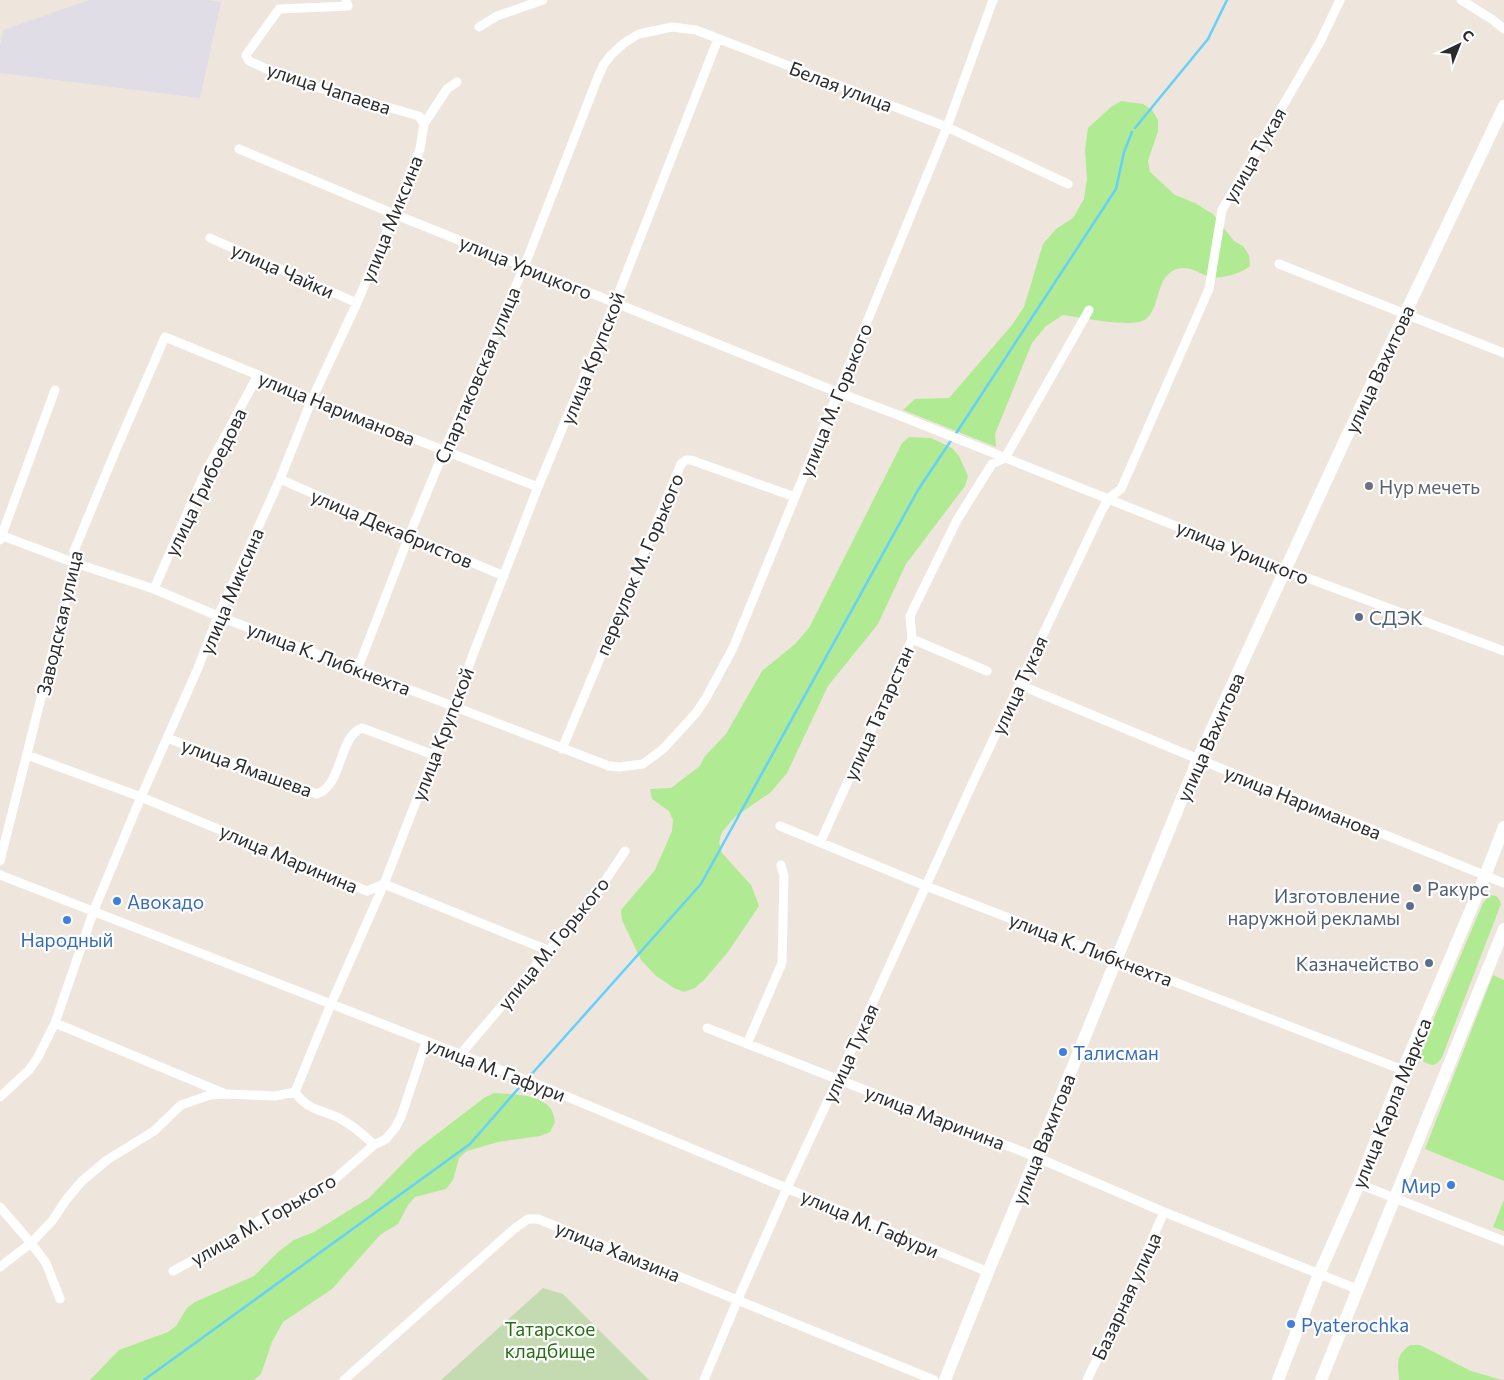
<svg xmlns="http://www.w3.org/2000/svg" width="1504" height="1380" viewBox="0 0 1504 1380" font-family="Commissioner,sans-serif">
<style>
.industrial{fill:#e0dde6}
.green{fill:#b0ea93}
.cemetery{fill:#c4dab1}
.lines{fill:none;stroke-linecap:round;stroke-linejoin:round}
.stream{stroke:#65d0fa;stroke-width:2.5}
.street{stroke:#fff;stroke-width:9}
.secondary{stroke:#fff;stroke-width:12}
.worship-dot{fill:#6b7280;stroke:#fff;stroke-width:2}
.service-dot{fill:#5c6f8a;stroke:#fff;stroke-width:2}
.shop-dot{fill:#3f7fe0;stroke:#fff;stroke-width:2}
.labels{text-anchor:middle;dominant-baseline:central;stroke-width:4.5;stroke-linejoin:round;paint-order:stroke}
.street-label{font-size:19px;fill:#2b2b2b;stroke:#fff}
.worship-label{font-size:19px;fill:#5b616d;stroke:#fff;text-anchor:start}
.service-label{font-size:19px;fill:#4e5e75;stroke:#fff;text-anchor:start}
.shop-label{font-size:19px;fill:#366cbe;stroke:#fff;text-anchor:start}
.park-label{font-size:19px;fill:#256f13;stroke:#fff}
</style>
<rect width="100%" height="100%" fill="#eee6dc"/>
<path class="industrial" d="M89 0H205L221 2 200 98 0 73V45L3 30Z"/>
<path class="green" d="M1121 101 1143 104 1152 110 1158 120V131L1148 161 1150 172 1175 195 1195 203 1213 214 1234 241 1243 246 1249 255 1250 266C1240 274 1223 279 1210 277 1199 274 1190 265 1177 269 1155 276 1161 307 1146 319 1134 329 1079 317 1063 315L1046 326 1032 343 995 434 996 447 903 410 915 399 949 398 1012 325 1024 307 1043 244 1056 229 1073 218 1084 199 1087 179 1085 149 1088 128 1111 107Z
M909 437 931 438 952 448 959 456 968 476 965 486 906 564 878 624 828 686 787 773 771 792 735 817 722 832 719 842 722 853 751 885 759 906 728 952 704 980 695 988 684 992 674 988 656 976 641 960 622 920 621 910 655 870 672 831 673 820 669 811 652 799 650 789 671 788 700 766 705 756 726 734 762 671 795 644 809 628 902 443Z
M1490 895C1497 895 1499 898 1501 904L1442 1057C1436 1068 1430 1066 1421 1060L1420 1054 1421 1049 1483 903Z
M1493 975 1504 980V1181L1425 1149Z
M494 1093C509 1094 534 1094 546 1104 552 1108 554 1115 555 1122L550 1132 540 1136 498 1142 467 1151 459 1158 453 1180 446 1189 415 1197 408 1205 398 1224 380 1235 332 1289 283 1322 272 1342 261 1374 254 1380H90L119 1350 168 1332 176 1326 187 1308 195 1302 254 1276 277 1253 294 1240 314 1232 369 1198 416 1150 484 1098Z
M1504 1200V1231L1493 1227Z
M1410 1345H1420L1471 1371 1502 1380H1399C1398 1363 1395 1356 1410 1345Z"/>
<path class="cemetery" d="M543 1288 563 1294 649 1380H441Z"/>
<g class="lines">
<path class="stream" d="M1135 128 1208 39 1227 0
M955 435 1116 189 1124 152 1132 132
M529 1077 701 884 918 490 952 439
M144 1380 470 1144 525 1081"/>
<path class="street" d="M346 0 348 6 279 9 246 55 249 61 291 80 419 116 424 124
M1461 0 1493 20 1504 29
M479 27 497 16 543 0
M239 149 394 214 837 392 898 415 1286 570 1504 651
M210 238 357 303
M1279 264 1504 353
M280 479 409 536 504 576
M0 535 75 563 154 589 218 616 609 766 619 767 643 764 663 749 696 713 706 698 733 648 947 127 993 0
M0 540 55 390
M154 589 202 479 258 375
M912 639 987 671
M358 668 409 536 444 451 524 267 598 77 604 64 611 55 624 43 639 34 672 27 696 30 947 127 1068 184
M1020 685 1198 759 1504 883
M167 738 317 794C343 785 338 737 362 728L434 755
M562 749 681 464 686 460H691L795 497
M27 755 141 797 367 891 384 884 550 951
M780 826 926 886 1403 1070
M820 843 912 639 910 616 957 520 992 464 1005 458 1089 310
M0 861 75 563 74 551 115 452 165 337 258 375 312 399 538 487
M0 875 539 1085 988 1272
M55 1023 223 1093
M707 1028 1036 1157 1164 1212 1357 1289
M747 1044 782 963 784 876 781 865
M460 1055 595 896 625 851
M295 1092C307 1110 320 1109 339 1118 352 1125 363 1134 374 1145
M0 1097 29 1070 38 1057 55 1023 94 910 141 797 198 668 218 616 280 479 312 399 357 303 394 214 420 149 424 124 447 89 457 82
M1359 1184 1504 1241
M0 1207 31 1243 46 1263 60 1299
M0 1267 31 1243 52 1221 66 1200 82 1181 107 1160 154 1131 181 1105 210 1095 227 1094 275 1096 295 1092 331 1004 384 884 538 487 615 302 718 39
M173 1271 221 1245 268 1215 320 1190 336 1178 374 1145 386 1139 395 1128 401 1117 426 1042
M344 1380 514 1229 528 1219H538L934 1380
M704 1380 738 1299 787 1188 838 1079 974 780 1101 512 1109 498 1121 489 1209 289 1222 210 1320 42 1340 0
M1087 1380 1125 1301 1164 1212"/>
<path class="secondary" d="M945 1380 988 1272 1036 1157 1198 759 1345 440 1504 106
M1278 1380 1319 1274 1359 1184 1403 1070 1485 876 1504 827
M1321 1380 1504 929"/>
</g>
<circle class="worship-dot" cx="1369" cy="486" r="5"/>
<g class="service-dot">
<circle cx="1359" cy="617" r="5"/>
<circle cx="1417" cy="888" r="5"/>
<circle cx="1410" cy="906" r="5"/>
<circle cx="1429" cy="963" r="5"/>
</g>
<g class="shop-dot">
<circle cx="117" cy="901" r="5"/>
<circle cx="67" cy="920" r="5"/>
<circle cx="1063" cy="1052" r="5"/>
<circle cx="1451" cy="1185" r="5"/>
<circle cx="1291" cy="1324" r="5"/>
</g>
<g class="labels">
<g class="street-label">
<text transform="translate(841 86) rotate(21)">Белая улица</text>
<text transform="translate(329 88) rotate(18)">улица Чапаева</text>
<text transform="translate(1254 155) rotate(-60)">улица Тукая</text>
<text transform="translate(391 219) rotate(-68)">улица Миксина</text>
<text transform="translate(526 267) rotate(22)">улица Урицкого</text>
<text transform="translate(283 270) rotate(24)">улица Чайки</text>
<text transform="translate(592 358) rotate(-68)">улица Крупской</text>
<text transform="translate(1379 369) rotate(-65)">улица Вахитова</text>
<text transform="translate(477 375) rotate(-67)">Спартаковская улица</text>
<text transform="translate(835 400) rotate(-68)">улица М. Горького</text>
<text transform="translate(337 408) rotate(22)">улица Нариманова</text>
<text transform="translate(205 482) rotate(-64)">улица Грибоедова</text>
<text transform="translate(392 528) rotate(23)">улица Декабристов</text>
<text transform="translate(1243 552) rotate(22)">улица Урицкого</text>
<text transform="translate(639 564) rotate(-67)">переулок М. Горького</text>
<text transform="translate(231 591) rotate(-67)">улица Миксина</text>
<text transform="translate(59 623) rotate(-77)">Заводская улица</text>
<text transform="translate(329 658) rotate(21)">улица К. Либкнехта</text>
<text transform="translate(1019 685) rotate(-65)">улица Тукая</text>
<text transform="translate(878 713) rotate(-66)">улица Татарстан</text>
<text transform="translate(442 734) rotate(-69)">улица Крупской</text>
<text transform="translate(1210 737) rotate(-66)">улица Вахитова</text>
<text transform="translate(247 767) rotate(20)">улица Ямашева</text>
<text transform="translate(1303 802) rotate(22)">улица Нариманова</text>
<text transform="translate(289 858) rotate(23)">улица Маринина</text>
<text transform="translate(553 943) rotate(-51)">улица М. Горького</text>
<text transform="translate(1091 949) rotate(21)">улица К. Либкнехта</text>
<text transform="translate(850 1053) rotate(-65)">улица Тукая</text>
<text transform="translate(496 1069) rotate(21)">улица М. Гафури</text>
<text transform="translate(1391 1103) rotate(-68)">улица Карла Маркса</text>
<text transform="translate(935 1117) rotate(21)">улица Маринина</text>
<text transform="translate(1043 1139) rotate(-68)">улица Вахитова</text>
<text transform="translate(263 1219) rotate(-30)">улица М. Горького</text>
<text transform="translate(870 1223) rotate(23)">улица М. Гафури</text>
<text transform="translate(618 1251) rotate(22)">улица Хамзина</text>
<text transform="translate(1126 1296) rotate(-65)">Базарная улица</text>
</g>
<g class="worship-label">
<text x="1379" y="486">Нур мечеть</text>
</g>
<g class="service-label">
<text x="1369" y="617">СДЭК</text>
<text x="1427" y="888">Ракурс</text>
<text x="1400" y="895" text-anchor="end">Изготовление<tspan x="1400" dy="22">наружной рекламы</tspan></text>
<text x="1419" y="963" text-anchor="end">Казначейство</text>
</g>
<g class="shop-label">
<text x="127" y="901">Авокадо</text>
<text x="67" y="939" text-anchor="middle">Народный</text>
<text x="1073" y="1052">Талисман</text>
<text x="1441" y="1185" text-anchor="end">Мир</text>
<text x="1301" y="1324">Pyaterochka</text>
</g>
<g class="park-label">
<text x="550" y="1328">Татарское<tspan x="550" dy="22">кладбище</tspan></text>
</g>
</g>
<g transform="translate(1459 45) rotate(43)" stroke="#ffffff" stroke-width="4" paint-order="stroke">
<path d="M0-4L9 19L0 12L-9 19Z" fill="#2b2b2b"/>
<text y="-8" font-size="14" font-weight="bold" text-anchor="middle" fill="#2b2b2b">С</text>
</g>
</svg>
